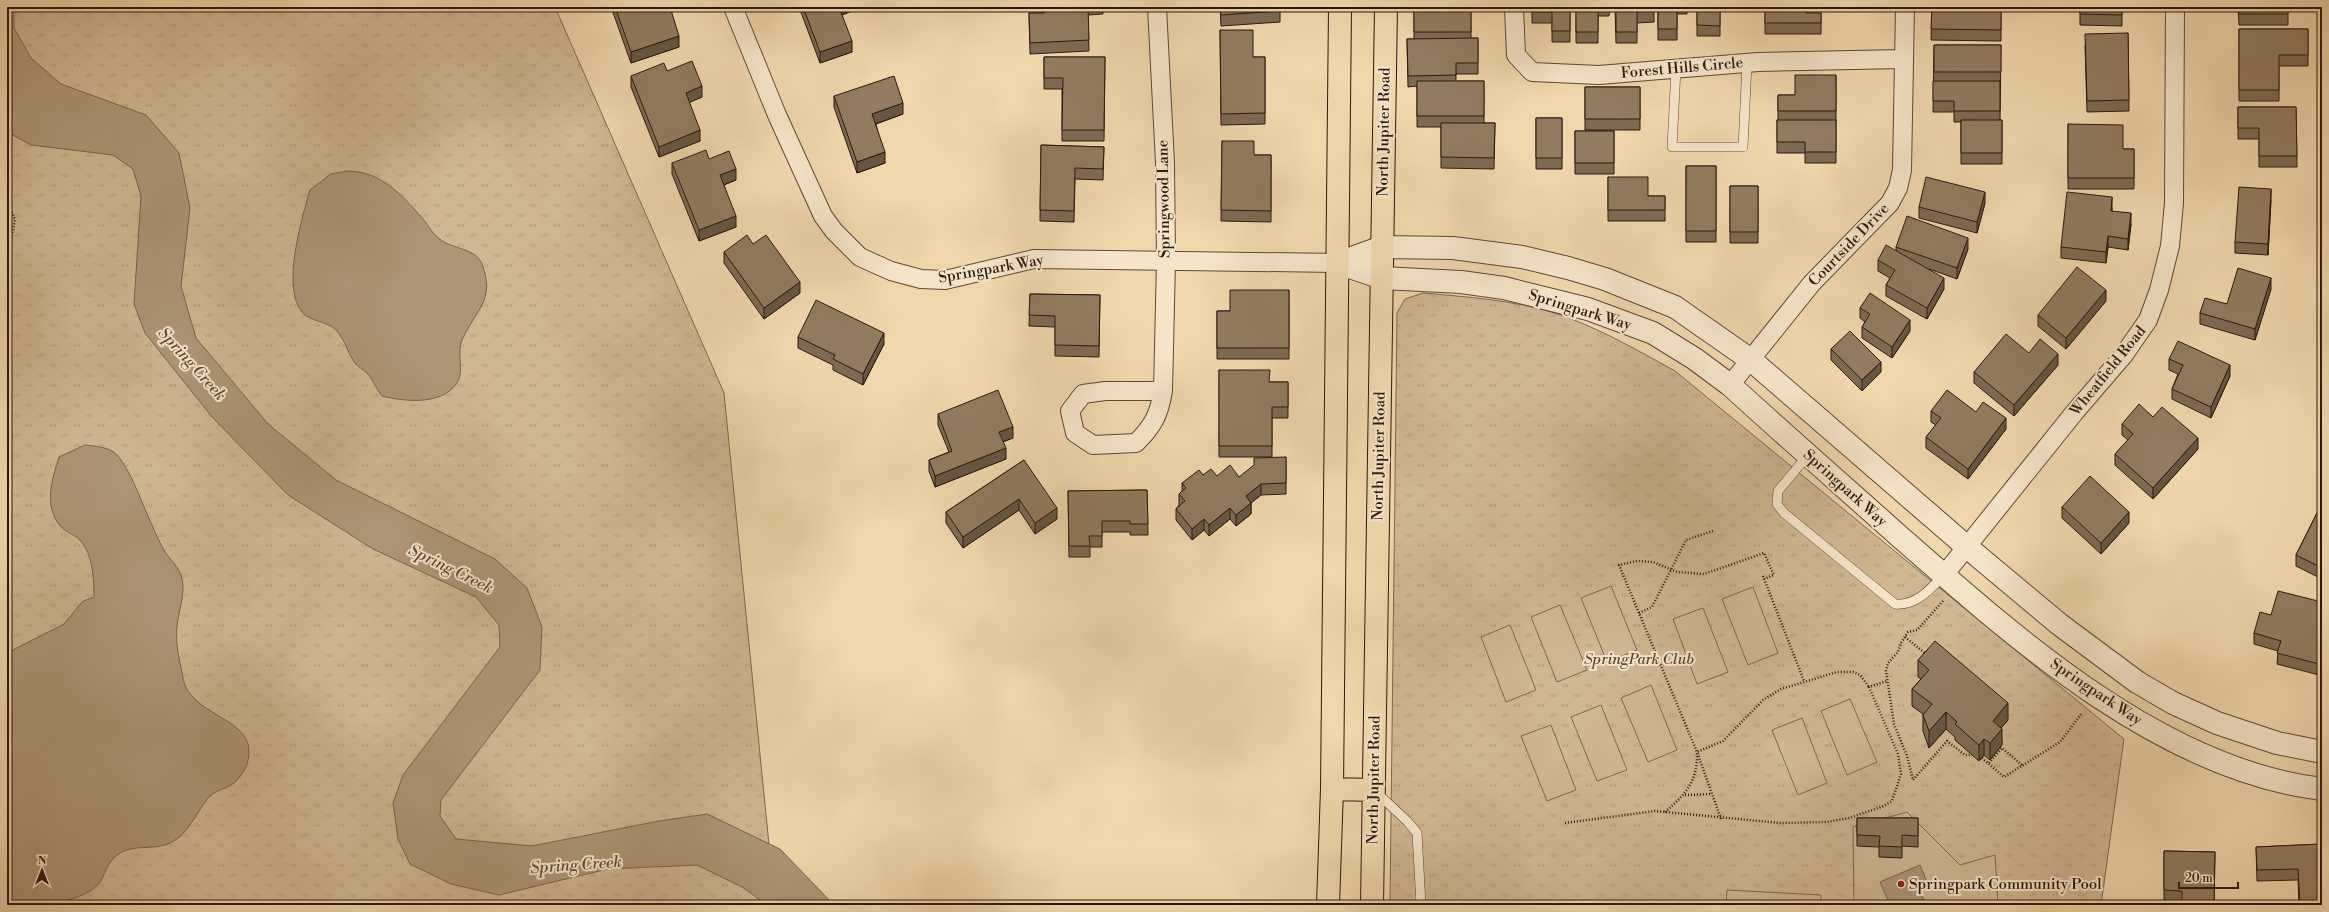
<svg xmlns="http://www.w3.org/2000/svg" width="2329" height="912" viewBox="0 0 2329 912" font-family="'Libre Bodoni',serif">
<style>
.grass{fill:url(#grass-tufts);stroke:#7e6750}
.garden{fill:#d0b691;stroke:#7e6750}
.water{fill:#ae9576;stroke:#7a634c}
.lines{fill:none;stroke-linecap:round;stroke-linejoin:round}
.service-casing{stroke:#5d4836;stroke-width:10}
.minor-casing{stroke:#5d4836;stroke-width:20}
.tertiary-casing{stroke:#5d4836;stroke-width:24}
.primary-casing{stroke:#2c180e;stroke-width:24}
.path{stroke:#2c180e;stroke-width:2.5;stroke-dasharray:1 2;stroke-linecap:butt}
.service{stroke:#f6e4c9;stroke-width:9}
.minor{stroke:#f6e4c9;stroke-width:18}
.tertiary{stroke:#f6e4c9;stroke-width:22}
.primary{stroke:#f1d6ac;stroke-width:22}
.wall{fill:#7e6a53;stroke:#2c180e}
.shaded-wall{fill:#665643;stroke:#2c180e}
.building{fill:#927b60;stroke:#2c180e}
.poi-dot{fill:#8f2418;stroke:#f6e4c9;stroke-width:1.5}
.labels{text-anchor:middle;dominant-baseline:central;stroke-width:4;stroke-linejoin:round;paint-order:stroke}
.street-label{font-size:15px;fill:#2c180e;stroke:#f6e4c9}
.park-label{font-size:15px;font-style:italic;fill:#5d4735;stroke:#f6e4c9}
.poi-label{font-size:15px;fill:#2c180e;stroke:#f6e4c9;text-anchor:start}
.water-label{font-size:16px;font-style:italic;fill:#604a38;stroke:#f6e4c9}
</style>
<defs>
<pattern id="grass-tufts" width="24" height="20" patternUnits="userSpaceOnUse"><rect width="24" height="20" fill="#d0b691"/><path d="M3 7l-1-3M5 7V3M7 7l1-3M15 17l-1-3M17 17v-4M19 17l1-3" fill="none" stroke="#b39c7c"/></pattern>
</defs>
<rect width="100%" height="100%" fill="#f1d6ac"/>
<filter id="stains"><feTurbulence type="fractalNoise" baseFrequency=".005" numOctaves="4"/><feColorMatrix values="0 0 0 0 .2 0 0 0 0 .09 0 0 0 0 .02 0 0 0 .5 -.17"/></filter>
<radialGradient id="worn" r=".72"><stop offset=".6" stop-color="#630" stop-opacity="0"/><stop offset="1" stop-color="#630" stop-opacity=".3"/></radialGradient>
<path class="grass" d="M7 7H555L724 393 775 905H7Z
M1423 293C1468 297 1514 300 1558 314 1599 328 1637 350 1675 371L2124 739 2101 905H1390L1397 313 1405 299Z"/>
<path class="garden" d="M1611 586 1637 650 1607 662 1581 598Z
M1753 587 1778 653 1748 665 1722 599Z
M1560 605 1587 670 1557 682 1531 617Z
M1703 608 1728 672 1697 684 1673 619Z
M1510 625 1536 690 1506 702 1481 637Z
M1651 685 1677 750 1648 762 1621 698Z
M1850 699 1877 762 1847 775 1821 711Z
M1601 705 1627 770 1597 781 1571 717Z
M1802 718 1827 783 1798 795 1772 730Z
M1551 725 1576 790 1547 801 1521 736Z
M1907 812 1960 865 1995 855 1998 905H1854L1853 827Z
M1727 890 1821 895V905H1726Z"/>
<path class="water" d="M7 7H14V28L31 58 61 84 146 115 179 153 190 208 181 286 196 338 268 424 336 480 495 559 527 588 542 627 540 670 441 800 440 816 456 839 532 846 659 821 707 814 780 849 834 905H767L742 887 697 865 608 869 499 895 451 884 410 864 398 839 393 803 403 775 500 647 499 625 476 597 373 549 288 495 212 417 145 333 134 304 141 196 133 169 113 155 31 145 7 132Z
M347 171C381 171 402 195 423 219 429 226 433 235 441 240 453 249 475 248 482 264 496 300 475 311 462 340 457 351 463 369 459 379 447 406 405 402 382 396 376 389 373 379 367 373 363 369 358 367 355 363 347 352 345 339 335 329 326 321 311 322 302 312 281 287 302 218 310 190L331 174Z
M85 445C94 446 108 447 115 453 121 458 125 467 129 473 142 499 151 527 165 552 170 559 178 567 181 575 187 591 178 611 177 627 175 644 180 661 183 678 189 715 250 717 249 752 249 762 244 773 237 780 230 789 215 789 208 798 196 813 189 834 170 843 154 851 133 843 117 855 100 869 109 884 82 895 58 906 33 905 7 905V653L64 624 83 601 94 597C94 580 93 555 81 541 76 535 67 533 61 527 43 506 52 480 59 457Z
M1920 865 1927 882 1918 886 1926 905H1890L1880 882Z"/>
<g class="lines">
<g class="service-casing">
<path id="service" d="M1676 69 1672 147H1743L1747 63
M1808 455 1778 491 1777 504 1784 513 1895 604C1917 606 1930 589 1944 575
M1376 792 1407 821 1417 833 1421 905"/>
</g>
<g class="minor-casing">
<path id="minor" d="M733 7 777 115 823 216 834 231 860 257 891 271 921 279 945 280 1034 259 1338 263
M1157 7 1165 163 1166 261 1163 391
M1514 7 1516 55 1532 72 1599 75 1758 62 1903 59
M1730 385 1812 283 1890 203 1898 188 1902 170 1905 7
M1105 391H1163C1159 415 1153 426 1136 443L1093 445 1075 433 1070 411 1083 394Z
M1944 575 2074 413 2123 356 2148 320 2159 290 2170 246 2174 203 2175 7"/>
</g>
<g class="tertiary-casing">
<path id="tertiary" d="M1338 263 1382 278 1461 282 1504 288 1588 309 1653 333 1695 359 1730 385C1786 436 1843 486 1899 536 2015 638 2162 770 2322 789
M1338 263 1382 247 1453 248 1522 257 1568 268 1605 279 1675 307 1751 360 1967 547 2059 624 2137 682 2173 703 2217 723 2277 743 2322 752"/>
</g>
<g class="primary-casing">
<path id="primary" d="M1332 789 1373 790
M1328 905 1332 789 1340 7
M1372 905 1386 7"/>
</g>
<path class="path" d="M7 201 15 220 7 257
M1763 576 1804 681
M1943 601 1917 630 1908 632 1901 643 1898 652 1888 663 1886 671 1894 724 1907 756 1913 780 1947 741 1965 755H1972
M1639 613 1652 607 1686 540 1713 531
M1905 637 1926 654
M1982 758 2004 777 2060 742 2082 713
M1989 763 2002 748 2022 765
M1685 795 1712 794
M1665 812C1686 794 1698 781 1697 752L1619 565 1637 561 1653 562 1677 572 1704 574 1764 553 1774 575 1764 579
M1721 819 1697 752 1723 741 1763 700 1781 689 1837 672H1853L1860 675 1869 687
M1565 823 1655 811 1780 823 1827 822 1849 818 1884 806 1892 801 1901 774 1898 754 1869 687 1887 681"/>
<use href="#service" class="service"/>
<use href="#minor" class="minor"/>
<use href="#tertiary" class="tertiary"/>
<use href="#primary" class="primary"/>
</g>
<path class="wall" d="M611 7H670L679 47 631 63Z
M799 7H852V11L842 15 852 52 820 63Z
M1044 7H1103V14L1088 15 1089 51 1030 54 1029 13H1044Z
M1220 7H1280V22L1221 26Z
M1414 7H1471V38H1478V74H1456V81H1484V123H1495L1494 169 1441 168V127H1417V86L1408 87 1407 39H1414Z
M1532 7H1570V42H1552V23H1532Z
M1576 7H1610L1609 16H1598V43H1576Z
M1615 7H1654V22L1637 23V43H1616Z
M1658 7H1687V14H1677V40H1658Z
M1697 7H1720V36H1697Z
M1765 7 1806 13H1821V34H1765Z
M1932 7H2001V41L1931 40Z
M2080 7H2122V26L2080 25Z
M2238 7H2288V25H2239Z
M2239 29H2308V66H2279V101H2239Z
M1220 30 1253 57H1265V124L1221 125Z
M2128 33 2129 111 2087 112 2085 45Z
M1934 45H2001L2000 120H2002V164H1961V122H1954V112H1933Z
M1044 57H1105L1104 141H1062V89H1044Z
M667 71 702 97 689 102 700 141 659 157 631 87V76Z
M1836 75V163H1805V153H1777V120H1778V95H1795Z
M1585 87H1640V130H1585Z
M834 96 903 114 876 124 885 163 857 173 834 107Z
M2238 107H2296L2297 167H2259V139H2238Z
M1536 118H1562V169H1536Z
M2068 124 2123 149H2134V189H2068Z
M1575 131H1614V174H1575Z
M1222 141 1254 155H1271V222L1221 221Z
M1041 145 1104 147 1103 180 1075 179 1074 222 1040 221Z
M709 159 736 180 724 185 736 227 699 241 672 174V163Z
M1686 166H1716V242H1686Z
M1608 177 1648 196H1665V221H1608Z
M1730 186H1758V243H1730Z
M2271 200 2268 255 2235 253V242Z
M1985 203 1977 233 1919 218V207Z
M2112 208V211L2131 224 2128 250 2108 247 2106 263 2061 258V247Z
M753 244 800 293 764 319 724 263V252Z
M1896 247 1968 249 1957 279 1929 269 1944 289 1927 319 1886 296V285L1890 278 1878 271V260L1896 251Z
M2271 289 2255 340 2200 324V313Z
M1289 290V359H1217V311H1230Z
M1030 294 1100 295 1099 357 1055 356V327L1029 326Z
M2106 301 2066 349 2038 326V315Z
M1860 308 1910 331 1892 358 1862 338V327L1865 322 1860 318Z
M798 337 884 344 863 385 833 370V365L798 348Z
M1831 349 1881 372 1862 391 1831 360Z
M2169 359 2230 376 2211 418 2172 399V389L2178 374 2169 370Z
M2058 365 2014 416 1974 383V372Z
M1219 370 1270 382H1288V418H1272V457H1219Z
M1931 411 1976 412 2006 429 1968 479 1926 448V437L1936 425 1931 422Z
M938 414 1013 438 1003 442 1006 459 935 487 929 471V460L949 452 938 425Z
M2153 417 2198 449 2153 499 2115 465V454L2128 440 2122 435V424Z
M1286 457V494L1261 495 1251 503V514L1236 526 1230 519 1209 536 1204 530 1192 540 1176 520V509L1179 505V494L1182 491V483L1203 475 1239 477Z
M1024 460 1057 519 1035 534 1019 510 963 548 946 523V512Z
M1147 490 1148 535H1130V532H1102V547H1090V557H1069L1068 491Z
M2322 503V579L2296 566V555Z
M2062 507 2129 523 2101 554 2062 518Z
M2322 602 2319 675 2277 664 2278 651 2254 644V633L2271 615Z
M1918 660 2008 720 2001 728 2002 745 1990 760 1984 755 1979 761 1955 740V737L1946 729 1929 748 1923 731V714L1912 706V689L1921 679 1918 677Z
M1857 818H1918V847L1902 846V858L1879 857V847L1857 846Z
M2322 844V905H2299L2298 880 2257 881 2256 847Z
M2164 851 2215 852 2214 905H2182V902L2164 901Z"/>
<path class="shaded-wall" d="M839 7H852V11L839 16Z
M679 36V47L631 63V52Z
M852 41V52L820 63V52Z
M702 86V97L686 104V93Z
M903 103V114L872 125V114Z
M700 130V141L659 157V147Z
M885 152V163L857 173V162Z
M736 169V180L720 186V175Z
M2271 189V200L2268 255V244Z
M1985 192V203L1977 233V222Z
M2112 197V208L2111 222V211Z
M2131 213V224L2128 250V239Z
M736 216V227L699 241V230Z
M2108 236V247L2106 263V252Z
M1968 238V249L1957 279V268Z
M1944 278V289L1927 319V308Z
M2271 278V289L2255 340V329Z
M800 282V293L764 319V308Z
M2106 290V301L2066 349V338Z
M1910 320V331L1892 358V347Z
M884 333V344L863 385V374Z
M2058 354V365L2014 416V405Z
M1881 362V372L1862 391V380Z
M2230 365V376L2211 418V407Z
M2006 418V429L1968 479V469Z
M1013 427V438L999 443V432Z
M2198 438V449L2153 499V488Z
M1006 448V459L935 487V476Z
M1261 484V495L1246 507V496Z
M1019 499V510L963 548V537Z
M1251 503V514L1236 526V515Z
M1057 508V519L1035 534V523Z
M1230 508V519L1209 536V525Z
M2129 512V523L2101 554V543Z
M1204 519V530L1192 540V529Z
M2322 654V664L2319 675V664Z
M2008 703V720L1993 737V721Z
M1946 712V729L1929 748V731Z
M2002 729V745L1990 760V743Z
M1984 739V755L1979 761V745Z"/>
<path class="building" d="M615 7H670L679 36 631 52Z
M803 7H839L852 41 820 52Z
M1044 7H1088L1089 40 1030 43 1029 13H1044Z
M1220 7H1280V11L1221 15Z
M1414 7H1471V32H1414Z
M1532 7H1570V31H1552V12H1532Z
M1576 7H1598V32H1576Z
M1616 7H1654V11L1637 12V32H1616Z
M1658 7H1677V29H1658Z
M1697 7H1720V26L1697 25Z
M1765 7H1806V13H1821V23H1765Z
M1932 7H2001V30L1931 29Z
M2080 7H2122V15L2080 14Z
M2239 7H2288V14H2239Z
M2239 29H2308V55H2279V90H2239Z
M1220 30H1253V57H1265V113L1221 114Z
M2128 33 2129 100 2087 101 2085 34Z
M1478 38V63H1456V75L1408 76 1407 39Z
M1934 45H2001V72H1934Z
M1044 57H1105L1104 130H1062L1063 78H1044Z
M692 61 702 86 686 93 700 130 659 147 631 76 664 63 667 71Z
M1795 75H1836V111H1778V95H1795Z
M894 76 903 103 872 114 885 152 857 162 834 96Z
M1417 81H1484V116H1417Z
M1933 81H2000V111H1954V101H1933Z
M1585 87H1640V119H1585Z
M2238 107H2296L2297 156H2259V128H2238Z
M1536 118H1562V158H1536Z
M1777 120H1836V152H1805V142H1777Z
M1961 120H2002V153H1961Z
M1441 123H1495L1494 158 1441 157Z
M2068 124 2123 125V149H2134V178H2068Z
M1575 131H1614V163H1575Z
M1222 141H1254V155H1271V211L1221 210Z
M1041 145 1104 147 1103 169 1075 168 1074 211 1040 210Z
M706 150 709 159 729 151 736 169 720 175 736 216 699 230 672 163Z
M1686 166H1716V231H1686Z
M1608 177H1648V196H1665V210H1608Z
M1926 177 1985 192 1977 222 1919 207Z
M1730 186H1758V232H1730Z
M2239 187 2271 189 2268 244 2235 242Z
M2067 192 2112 197 2111 211 2131 213 2128 239 2108 236 2106 252 2061 247Z
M1907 216 1968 238 1957 268 1896 247Z
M747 235 753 244 766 235 800 282 764 308 724 252Z
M1886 245 1944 278 1927 308 1886 285 1895 270 1878 260Z
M2077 267 2106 290 2066 338 2038 315Z
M2238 268 2271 278 2255 329 2200 313 2205 298 2227 304Z
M1230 290H1289V348H1217V311H1230Z
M1870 293 1910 320 1892 347 1862 327 1870 314 1860 308Z
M1030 294 1100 295 1099 346 1055 345V316L1029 315Z
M816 300 884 333 863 374 833 359 835 355 798 337Z
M1850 331 1881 362 1862 380 1831 349Z
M2006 334 2029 353 2040 339 2058 354 2014 405 1974 372Z
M2178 341 2230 365 2211 407 2172 389 2183 365 2169 359Z
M1219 370H1270L1269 382H1288V407H1272V446H1219Z
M998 390 1013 427 999 432 1006 448 935 476 929 460 952 451 938 414Z
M1947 390 1976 412 1983 402 2006 418 1968 469 1926 437 1941 418 1931 411Z
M2139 404 2153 417 2162 407 2198 438 2153 488 2115 454 2133 434 2122 424Z
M1286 457V483L1261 484 1246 496 1251 503 1236 515 1230 508 1209 525 1204 519 1192 529 1176 509 1185 501 1179 494 1186 488 1182 483 1199 470 1203 475 1211 469 1217 476 1230 465 1239 477 1254 465V458Z
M1024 460 1057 508 1035 523 1019 499 963 537 946 512Z
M2090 476 2129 512 2101 543 2062 507Z
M1147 490 1148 524H1130V521H1102V536H1089L1090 546H1069L1068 491Z
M2322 503V568L2296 555Z
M2278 591 2322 602V654L2319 664 2277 653 2281 641 2254 633 2260 612 2271 615Z
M1935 641 2008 703 1993 721 2002 729 1990 743 1984 739 1979 745 1955 724 1957 722 1946 712 1929 731 1923 715 1932 704 1912 689 1929 670 1918 660Z
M1857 818H1918V836L1902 835V847L1879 846 1880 836 1857 835Z
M2322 844V905H2300L2298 869 2257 870 2256 847Z
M2164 851 2215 852 2214 904H2182V891L2164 890Z"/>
<circle class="poi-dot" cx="1901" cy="884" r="4"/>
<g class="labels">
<g class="street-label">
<text transform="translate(1682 68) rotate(-5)">Forest Hills Circle</text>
<text transform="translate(1384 132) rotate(-89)">North Jupiter Road</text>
<text transform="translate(1164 199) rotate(-91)">Springwood Lane</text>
<text transform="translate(1849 245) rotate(-46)">Courtside Drive</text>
<text transform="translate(991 269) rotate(-10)">Springpark Way</text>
<text transform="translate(1580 310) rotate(17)">Springpark Way</text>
<text transform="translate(2108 371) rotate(-51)">Wheatfield Road</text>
<text transform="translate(1379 456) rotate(-89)">North Jupiter Road</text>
<text transform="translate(1845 488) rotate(42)">Springpark Way</text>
<text transform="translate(2096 692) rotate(34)">Springpark Way</text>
<text transform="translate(1374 780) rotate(-89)">North Jupiter Road</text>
</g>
<g class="park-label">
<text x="1639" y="659">SpringPark Club</text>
</g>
<g class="poi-label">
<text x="1909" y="884">Springpark Community Pool</text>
</g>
<g class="water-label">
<text transform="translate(192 364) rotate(48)">Spring Creek</text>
<text transform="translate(451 569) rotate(26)">Spring Creek</text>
<text transform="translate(576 865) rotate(-4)">Spring Creek</text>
</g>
</g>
<rect width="2329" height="912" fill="none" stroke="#f1d6ac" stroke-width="24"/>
<rect x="8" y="8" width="2313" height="896" fill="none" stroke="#2c180e" stroke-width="2"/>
<rect x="12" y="12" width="2305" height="888" fill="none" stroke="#2c180e"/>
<g transform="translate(42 870)" stroke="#f6e4c9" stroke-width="3" paint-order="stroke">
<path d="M0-3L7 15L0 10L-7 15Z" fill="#2c180e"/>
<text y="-6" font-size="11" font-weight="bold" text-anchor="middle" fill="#2c180e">N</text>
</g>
<path d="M2179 882v6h59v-6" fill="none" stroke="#2c180e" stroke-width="2"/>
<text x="2185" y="882" font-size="12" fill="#2c180e" stroke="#f6e4c9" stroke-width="3" paint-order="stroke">20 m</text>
<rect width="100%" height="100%" filter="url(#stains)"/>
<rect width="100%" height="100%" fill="url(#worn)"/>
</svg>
